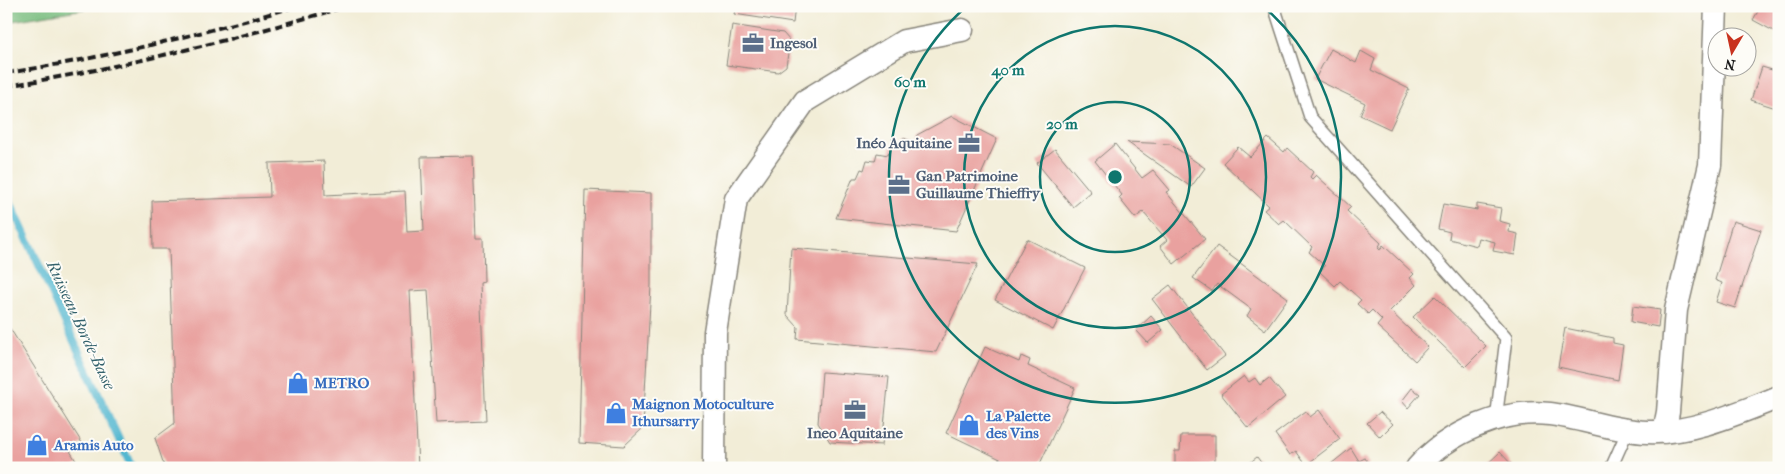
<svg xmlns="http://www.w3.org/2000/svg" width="1785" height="474" viewBox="0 0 1785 474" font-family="'IM FELL French Canon',serif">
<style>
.forest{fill:#7abe80;stroke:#4b6d4e}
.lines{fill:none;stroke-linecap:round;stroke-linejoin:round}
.stream{stroke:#52b7d0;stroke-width:8}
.building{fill:#e9a19f}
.service-casing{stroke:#87847a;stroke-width:14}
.minor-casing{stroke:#87847a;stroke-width:25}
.service{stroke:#fff;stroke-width:11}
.minor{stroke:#fff;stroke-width:22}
.rail{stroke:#1c1c1c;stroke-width:4;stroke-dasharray:8 4;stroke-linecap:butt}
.ring{fill:none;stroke:#0f766e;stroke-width:2.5}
.labels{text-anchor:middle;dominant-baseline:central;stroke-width:4;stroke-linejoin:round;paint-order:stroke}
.service-label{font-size:15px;font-weight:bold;fill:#4e5e75;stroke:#fdfcf7;text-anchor:start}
.shop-label{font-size:15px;font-weight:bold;fill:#366cbe;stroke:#fdfcf7;text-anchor:start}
.water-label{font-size:16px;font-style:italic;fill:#34626d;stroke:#fdfcf7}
.centre{fill:#0f766e;stroke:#fdfcf7;stroke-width:2.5}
.ring-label{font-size:15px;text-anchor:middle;font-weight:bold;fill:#0f766e;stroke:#fdfcf7;stroke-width:4;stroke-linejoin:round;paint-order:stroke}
</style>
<rect width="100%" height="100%" fill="#fdfcf7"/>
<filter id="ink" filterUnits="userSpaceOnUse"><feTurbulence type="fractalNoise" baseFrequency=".02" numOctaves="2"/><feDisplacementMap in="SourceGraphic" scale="10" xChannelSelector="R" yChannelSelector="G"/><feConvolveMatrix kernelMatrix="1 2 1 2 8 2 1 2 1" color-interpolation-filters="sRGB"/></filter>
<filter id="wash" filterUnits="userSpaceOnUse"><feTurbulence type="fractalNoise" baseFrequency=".0096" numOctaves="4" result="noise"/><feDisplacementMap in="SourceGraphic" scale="20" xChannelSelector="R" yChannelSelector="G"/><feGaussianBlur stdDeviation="1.12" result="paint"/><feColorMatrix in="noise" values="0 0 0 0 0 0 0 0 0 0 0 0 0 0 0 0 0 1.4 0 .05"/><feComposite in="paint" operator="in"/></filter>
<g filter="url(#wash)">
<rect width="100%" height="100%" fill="#f2edd7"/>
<path class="forest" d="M6 6H102L6 22Z"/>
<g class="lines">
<path class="stream" d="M6 193 132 468"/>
</g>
<g id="blocks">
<path class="building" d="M736 6H795L793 23 734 14Z
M1761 6H1779V34L1753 20Z
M732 25 783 33 790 41 786 66 778 72 726 65Z
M1331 49 1356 63 1361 51 1375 59 1371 70 1409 89 1390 129 1360 115 1365 103 1315 79Z
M1762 67 1779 72V109L1751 100Z
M952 116 997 139 956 231 836 218 853 178H857L861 169 864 170 867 160 875 161 877 153 888 155 891 146 899 147 903 138 915 142 917 135Z
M1268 138 1284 152 1287 148 1313 172 1310 177 1312 179 1316 175 1351 207 1347 211 1381 243 1378 248 1380 250 1383 245 1414 274 1410 278 1416 285 1390 311 1428 347 1415 361 1377 326 1382 320 1372 310 1368 314 1357 304 1361 300 1340 281 1335 286 1320 272 1325 266 1309 252 1312 247 1284 220 1279 224 1264 210 1269 206 1223 163 1238 147 1250 157Z
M1127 142 1170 144 1205 168 1191 187Z
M1115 144 1142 178 1153 170 1170 190 1166 192 1205 239 1174 264 1160 246 1167 240 1143 212 1135 218 1119 198 1122 195 1095 161Z
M1055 149 1091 192 1073 207 1037 163Z
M473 156 476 238H483L484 282 480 283 486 421 436 423 428 290 410 291 418 468H165L155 438 175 423 169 249H153L152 201 270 197 269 163 324 161 325 195 405 191 407 232 424 231 421 157Z
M585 190 651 193V285L643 428 624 446 579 443Z
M1443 204 1477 210V204L1501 208 1499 221 1510 224 1509 232 1518 234 1515 255 1493 251 1495 242 1479 238 1477 246 1449 239 1450 232 1438 229Z
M1733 221 1761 230 1735 308 1716 302 1722 283 1715 280Z
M1027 239 1085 268 1053 330 995 300Z
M1217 246 1288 298 1265 330 1247 316 1251 309 1217 284 1212 291 1193 278Z
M791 248 978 264 936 352 797 339 798 327 787 315Z
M1170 285 1225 356 1207 370 1152 299Z
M1435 296 1486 346 1465 367 1413 317Z
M1633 306 1660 310 1658 327 1631 322Z
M1151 316 1163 330 1148 343 1136 330Z
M6 322 82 443 70 451 78 464 73 468H9L6 463Z
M1565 328 1613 338V343L1623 345 1618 380 1558 367Z
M985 347 1019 362 1021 356 1030 360 1028 366 1075 388 1038 468H1019L946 433Z
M822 372 889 377 882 445 830 442 818 423Z
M1244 376 1249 382 1255 378 1260 385 1269 378 1285 397 1248 428 1221 394Z
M1412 388 1420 394 1408 408 1402 401Z
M1319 410 1340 439 1306 465 1296 451 1290 455 1275 434 1306 411 1310 417Z
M1380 412 1393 424 1380 437 1367 423Z
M1181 435H1215V464H1209V468H1175V451H1180Z
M1351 448 1359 461 1365 458 1369 464 1364 468H1326Z
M1500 452 1513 466 1511 468H1483Z
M1257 457 1265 468H1243Z
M1779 462V468H1766Z"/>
</g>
</g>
<g filter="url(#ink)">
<use href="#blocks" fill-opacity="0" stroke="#87847a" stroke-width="1"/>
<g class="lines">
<g class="service-casing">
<path id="service" d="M1274 6 1310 117 1506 338 1496 420
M1611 468 1628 430"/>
</g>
<g class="minor-casing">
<path id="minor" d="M1664 432 1668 412 1676 310 1710 165 1716 6
M714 468 715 332 736 199 805 101 904 41 962 30
M1417 468C1448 432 1502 409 1550 414 1582 418 1614 431 1647 432 1691 434 1738 413 1779 397"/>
</g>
<use href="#service" class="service"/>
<use href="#minor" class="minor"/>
<path class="rail" d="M6 73C105 58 202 34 297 6
M6 86C122 68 235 39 348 6"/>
</g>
</g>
<g class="ring">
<circle cx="1115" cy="177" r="75"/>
<circle cx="1115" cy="177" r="151"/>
<path d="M1263 6A226 226 0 1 1 967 6"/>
</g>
<defs>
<g id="office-bare" transform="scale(1.725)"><path d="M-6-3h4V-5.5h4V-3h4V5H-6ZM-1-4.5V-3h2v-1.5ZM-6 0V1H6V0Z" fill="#5c6f8a" stroke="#fdfcf7" stroke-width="2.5" paint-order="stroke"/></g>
<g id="shop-bare" transform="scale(1.725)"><path d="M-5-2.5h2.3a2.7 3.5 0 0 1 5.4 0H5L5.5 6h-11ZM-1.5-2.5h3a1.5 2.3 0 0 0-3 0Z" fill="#3f7fe0" stroke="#fdfcf7" stroke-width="2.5" paint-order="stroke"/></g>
</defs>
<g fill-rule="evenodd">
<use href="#office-bare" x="753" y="43"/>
<use href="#office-bare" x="969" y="143"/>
<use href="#office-bare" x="899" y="185"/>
<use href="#shop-bare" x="298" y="383"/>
<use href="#office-bare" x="855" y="410"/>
<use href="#shop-bare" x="616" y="413"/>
<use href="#shop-bare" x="969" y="425"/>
<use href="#shop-bare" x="37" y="445"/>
</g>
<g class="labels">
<g class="service-label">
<text x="770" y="43">Ingesol</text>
<text x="952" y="143" text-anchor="end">Inéo Aquitaine</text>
<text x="916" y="176">Gan Patrimoine<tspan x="916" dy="17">Guillaume Thieffry</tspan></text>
<text x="855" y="433" text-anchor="middle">Ineo Aquitaine</text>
</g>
<g class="shop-label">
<text x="314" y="383">METRO</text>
<text x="632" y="404">Maignon Motoculture<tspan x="632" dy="17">Ithursarry</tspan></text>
<text x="986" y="416">La Palette<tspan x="986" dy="17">des Vins</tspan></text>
<text x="54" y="445">Aramis Auto</text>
</g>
<g class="water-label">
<text transform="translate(81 325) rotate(65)">Ruisseau Borde-Basse</text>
</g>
</g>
<circle cx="1115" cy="177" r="8" class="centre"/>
<g class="ring-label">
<text x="1008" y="75">40 m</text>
<text x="910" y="87">60 m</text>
<text x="1062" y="129">20 m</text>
</g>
<rect width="1785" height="474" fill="none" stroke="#fdfcf7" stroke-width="25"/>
<g transform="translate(1732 52) rotate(189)"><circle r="24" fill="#fdfcf7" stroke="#a3a29f"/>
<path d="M0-4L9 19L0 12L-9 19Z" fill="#c8321e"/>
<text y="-8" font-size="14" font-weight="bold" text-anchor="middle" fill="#1c1c1c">N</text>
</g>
</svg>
